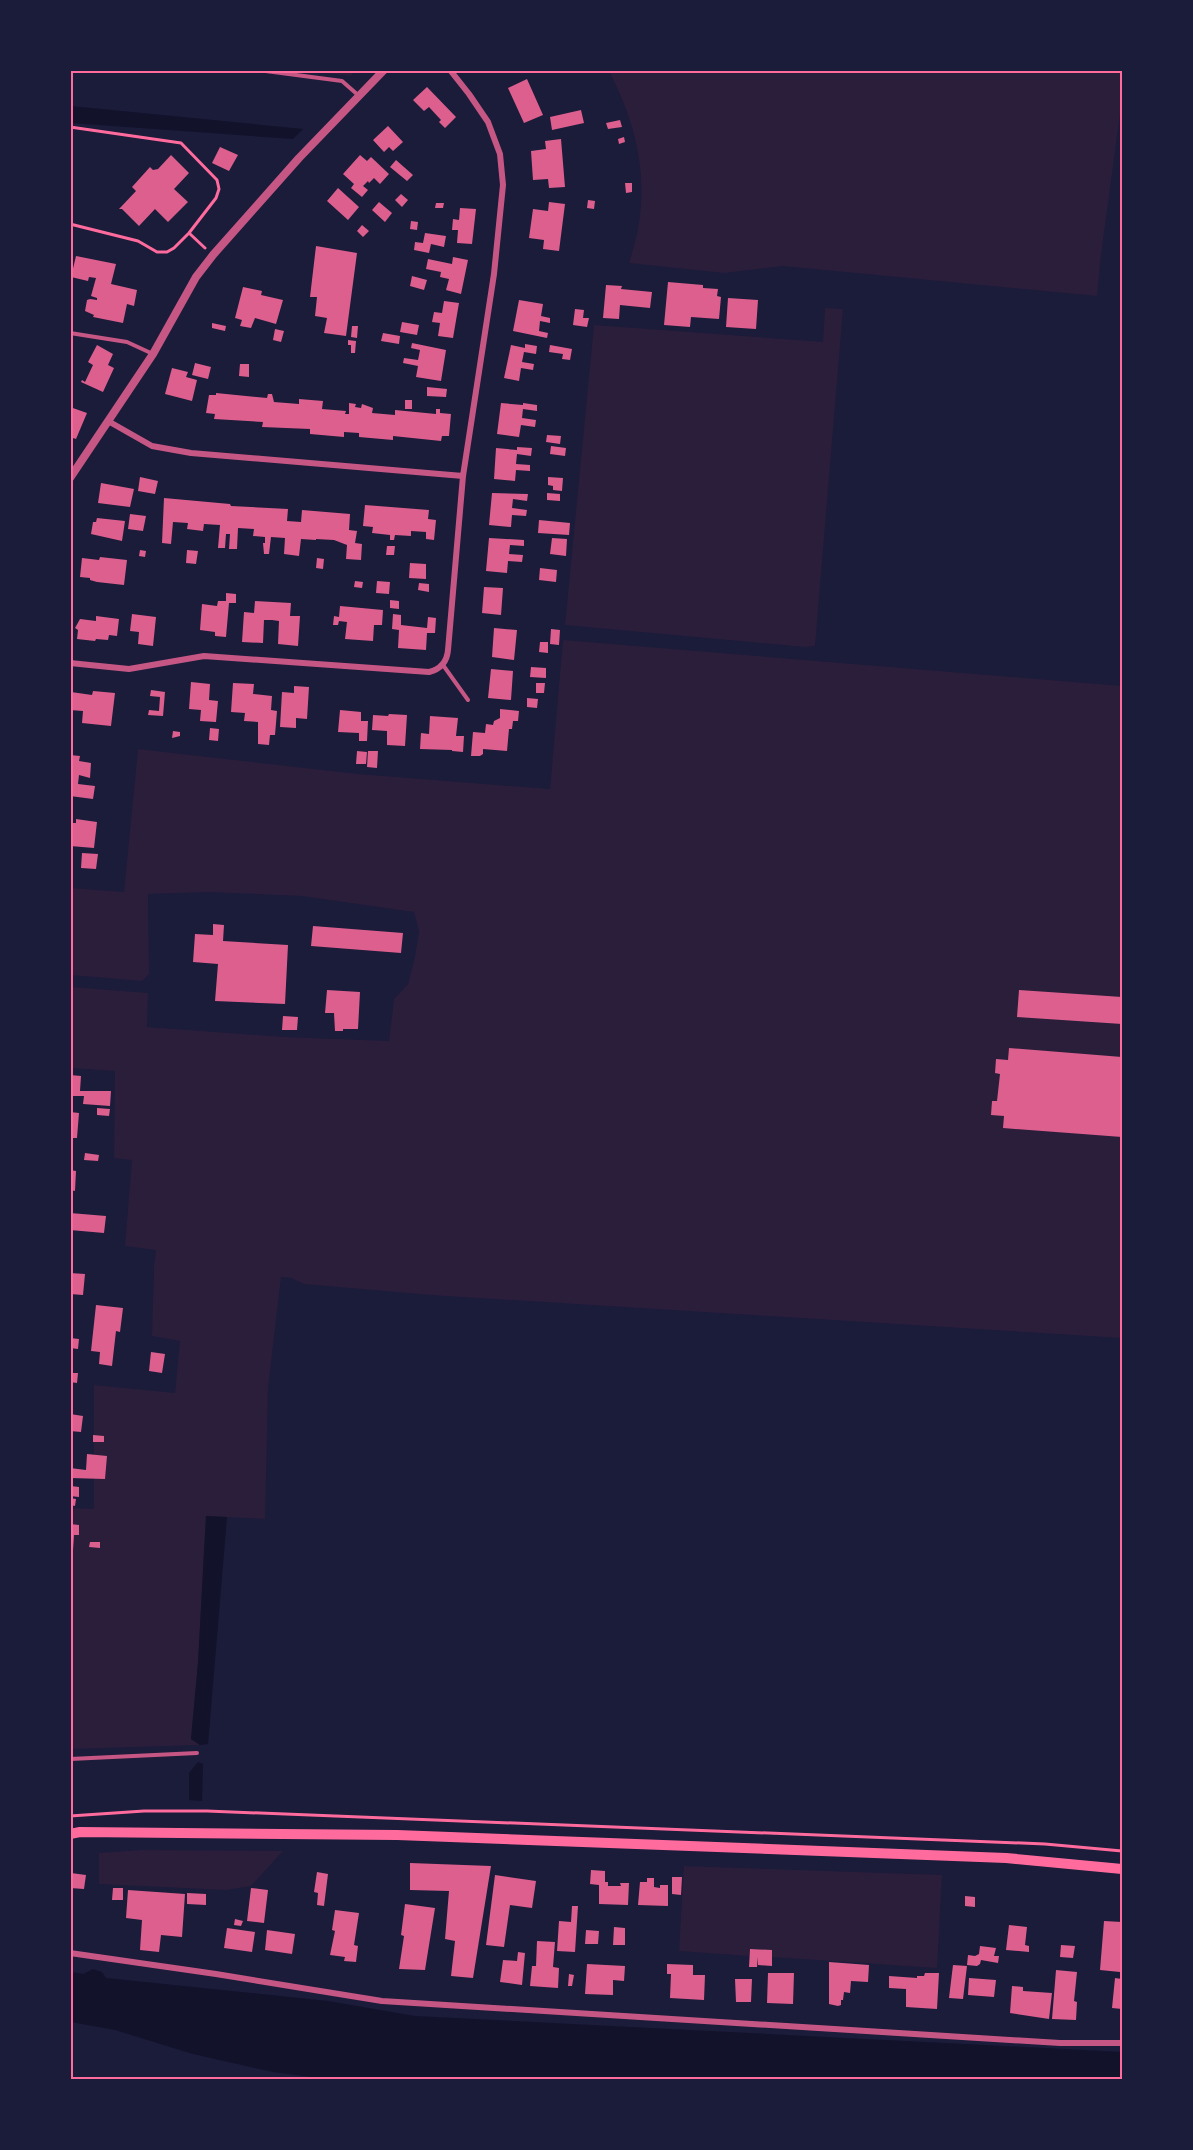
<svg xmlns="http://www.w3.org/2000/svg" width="1193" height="2150" viewBox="0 0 1193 2150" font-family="Karla,sans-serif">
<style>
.green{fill:#2a1e3b}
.water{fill:#12122b}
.building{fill:#dd5f8e}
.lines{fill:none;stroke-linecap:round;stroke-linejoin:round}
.path{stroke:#ff6b9d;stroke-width:3}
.service{stroke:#c65784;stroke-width:4}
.minor{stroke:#c65784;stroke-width:6}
.tertiary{stroke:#c65784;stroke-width:8}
.primary{stroke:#ff6b9d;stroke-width:10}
.neatline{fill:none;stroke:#ff6b9d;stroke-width:2}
</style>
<rect width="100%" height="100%" fill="#1b1b3a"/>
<path class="green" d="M308 71H356L350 76Z
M609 71H1122V99L1101 255 1097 296 783 266 724 273 629 263C633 250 637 236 639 223 647 167 634 120 609 71Z
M825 308 843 309 815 646 805 647 565 625 594 325 823 342Z
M563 640 1122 686V1338L431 1295 304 1284 291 1278 281 1277 268 1388 265 1519 206 1516 198 1663 191 1739 200 1745 71 1749 70 1508 94 1509V1385L175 1393 180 1341 152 1336 154 1267 156 1250 125 1246 132 1160 114 1158 115 1071 71 1068V987L148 993 147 1027 284 1037 389 1041 394 999 408 984 415 957 419 931 414 912 302 896 209 892 148 894 149 974 142 981 71 975V888L124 892 138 749 358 774 550 789Z
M140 1850 283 1851 251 1886 226 1890 99 1884V1853Z
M684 1866 942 1875 937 1968 772 1957V1951L751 1949 749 1956 679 1951Z"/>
<path class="water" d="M71 106 303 129 293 139 71 123Z
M206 1516 227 1517 208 1744 200 1745 191 1739 198 1663Z
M198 1762 203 1764 202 1801 189 1800V1773Z
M93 1969 102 1972 106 1978 328 2001 415 2016 1122 2052V2079H326L273 2072 193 2054 115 2030 71 2022V1972L83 1974Z"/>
<path class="building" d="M527 79 543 115 524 123 508 88Z
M427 87 456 117 445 128 439 122 441 120 429 107 424 111 413 100Z
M581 110 584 123 552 130 550 117Z
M620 120 622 127 608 129 606 123Z
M388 126 403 142 393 151 389 147 384 152 373 140Z
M624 137 625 142 619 144 618 139Z
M561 139 565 187 549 188 548 179 533 180 531 151 546 149 545 141Z
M220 147 238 155 229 171 212 163Z
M171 155 189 173 174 189 188 202 168 222 155 209 139 226 122 209H119L136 191 132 187 150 167 153 170 158 169Z
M360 155 367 161 371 157 389 174 380 184 374 178 369 183 368 181 363 186 368 190 362 197 351 188 354 184 343 174Z
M396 160 413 175 407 181 390 167Z
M625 183H632V192L626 193Z
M338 188 359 207 348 220 327 201Z
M401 194 408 200 402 207 395 200Z
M588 200 595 201 594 209 587 208Z
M379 202 392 213 385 222 372 210Z
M549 202 565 204 559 251 543 249 544 240 529 238 533 209 548 211Z
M436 203H444L443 208H435Z
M460 208 476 209 472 244 457 243 458 230H452L453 219 459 220Z
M411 221 418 222 417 230 410 229Z
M362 225 369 231 363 237 357 231Z
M425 233 446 236 444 247 431 244 429 253 414 250 415 242 423 243Z
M316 246 357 253 346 336 324 333 327 318 315 316 317 297H310Z
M76 256 116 264 111 284 137 290 134 306 127 304 123 323 93 317 94 315 85 311 87 300 90 299 97 300V298L91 296 96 278 89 277 88 281 71 277Z
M453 257 468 260 461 294 446 290 449 279 440 277 441 272 426 269 428 259 452 264Z
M412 276 427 280 424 290 410 286Z
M668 282 703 285V288L718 289 717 296 721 297 719 319 691 317 690 327 664 325Z
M606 285 622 286 621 289 652 292 650 308 620 305 619 319 603 318Z
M243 287 262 291 261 295 283 300 276 324 255 318 251 328 240 326 242 320 235 318Z
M728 298 758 300 756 329 726 327Z
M519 300 543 304 541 316 550 318V323L540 321 539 331 548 333 547 338 513 331Z
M444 301 459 303 453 338 438 336 440 323 432 322 434 312 442 313Z
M575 309 584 310 583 318H589L587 327 573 325Z
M402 322 419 325 417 335 400 332Z
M212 323 226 326 225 331 212 328Z
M352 326H358L357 338 351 337Z
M275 329 284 331 281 342 273 340Z
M383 333 400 336 399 344 381 341Z
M348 340 356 341 355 353H351V345H348Z
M412 343 446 350 441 381 416 377 418 366 403 363 404 358 418 360 420 350 411 348Z
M525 344 537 346 536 354 524 352 522 362 534 364 533 370 521 368 519 381 504 378 511 345 525 348Z
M97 345 113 354 108 365 114 368 103 392 81 382 82 380 85 382 93 365 88 362Z
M550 345 572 349 570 360 562 359 563 354 549 352Z
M195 363 211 367 208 379 192 375Z
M240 364H249V377L239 376Z
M172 368 188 372 186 377 197 380 192 401 165 394Z
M427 387 447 389 446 397 427 396Z
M216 393 267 398 268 394H272L274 402 299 404V399L323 401 322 409 346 411 345 414H349V403L356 404 355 407 361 408 362 404 373 408 372 413 395 415V410L436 414V409H440V413L451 414 449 436H442L441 441 393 436V440L359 437V433L344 432V437L310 434V429L262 427 263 422 214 419 215 414 206 413 209 395H216Z
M405 400H412V409H405Z
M501 403 523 405V403L537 405V411L523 409 522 418 536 420 535 427 521 425 519 437 497 434Z
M70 407 87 413 76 439 70 437Z
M547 435 561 436 560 444 546 442Z
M551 446 566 448 565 456 550 454Z
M517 447 532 448 531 456 517 454 516 464 530 465V471L516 470 515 481 494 479 496 448 517 450Z
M140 477 158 481 155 494 138 491Z
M548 477 563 478 562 491 553 490V486L548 485Z
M101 483 134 489 130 507 98 503Z
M492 493 528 494 527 501 513 499 512 508 527 510 526 516 512 515 511 527 489 525Z
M547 493 560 494V501L547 500Z
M164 498 230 504 231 506 288 509 287 521 301 522 302 510 350 514 349 530 357 531 355 543 362 544 361 560 346 559 347 545 334 540 316 539V540L301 539 299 556 284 554 285 538 271 537 269 554H264L263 543H265V537L253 536 254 529 238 528 237 549H229L230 534H226L225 548H218L220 525 204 524 203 531 187 529 188 523 173 522 171 544 162 543Z
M365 505 429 510 428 519 436 520 434 540 426 539V532L411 531V536L395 535 394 540H390V535L372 533 373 527 363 526Z
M130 514 146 516 143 531 128 529Z
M97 518 125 521 122 541 91 534 93 522H96Z
M539 520 570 523 569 535 538 533Z
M489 538 524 540V546L510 545 509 554 523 555 522 562 508 561 507 573 486 571Z
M552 538 567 539 566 556 550 554Z
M387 546H395L394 555H386Z
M140 550 146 551 145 557 139 556Z
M187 550 198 551 196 564 186 563Z
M100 557 127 560 124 585 97 582 90 580V578L80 577 82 558 99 560Z
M317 558 324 559 323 569 316 568Z
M410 563 426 564V579L409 578Z
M540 568 557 570 556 582 539 580Z
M355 581 363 582 362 588 354 587Z
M377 581 390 582 389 594 376 593Z
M419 583 429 584V592L418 590Z
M484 587 503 588 501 615 482 613Z
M226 593 236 594V603H229L226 637 215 636V632L200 630 202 604 217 606 218 601H226Z
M390 600 399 601V609L390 608Z
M255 601 291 603 290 616H300L298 646 278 644 279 621 272 620H264L263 643 242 642 244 612 254 613Z
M340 606 383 610 382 625H374L373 641 345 639 347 622 339 621 338 625H333L334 616 339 617Z
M132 614 156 617 153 646 138 644 139 632 130 631Z
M393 614 401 615V625L427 628 428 617 436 618 435 633H427L426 650 398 648 399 630 392 629Z
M96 616 119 619 117 636 109 635 108 640 96 639 95 641 77 639 78 630 75 628 80 619 96 621Z
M494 628 517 630 514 660 492 657Z
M551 629 560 630 559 645 550 644Z
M540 642H548V653L539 652Z
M531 667 546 668V678L530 677Z
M491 669 513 671 511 700 488 698Z
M191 682 210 684 209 700 218 701 216 722 200 721 201 710 189 709Z
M233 683 254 684 253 694 272 696 271 710 277 711 275 735H270L269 745 258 744V722L244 721 245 713 231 712Z
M536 683H545L544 693H536Z
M294 686 309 687 307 719 296 718V728L280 727 282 692 294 693Z
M151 690 165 692 163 716 148 715 149 710 159 711 160 697 150 696Z
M93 691 115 693 111 726 82 723 83 711 70 710 71 692 92 695Z
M527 698 538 699 537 708 527 707Z
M500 709 519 711 518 721H513L512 729H509L507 751 483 749V754L480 756H471L473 732 485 733 486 724 493 725 494 721 500 718Z
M340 710 361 712V721H368L367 741H359V733L338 732Z
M389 714 407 715 405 746 387 745V731L372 730 373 715 388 716Z
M430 716 458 718 456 736H464L463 752 452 751V750L420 749 421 733 429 734Z
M210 728 219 729 218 741 209 740Z
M173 731 180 732V736L172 738Z
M357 751 367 752 366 764H356Z
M368 751H378L377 768 367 767Z
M70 755 80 756 79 761 91 763 90 778 79 775 78 784 95 786 93 799 70 796Z
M76 819 97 822 94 848 70 846V823H76Z
M82 853 98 854 96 869 81 868Z
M213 924 224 925 223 941 288 945 285 1004 215 1001 218 964 193 962 195 934 213 935Z
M313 926 403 933 401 953 311 946Z
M327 990 360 992 358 1029H343V1031H335L334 1013H325Z
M1019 990 1122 997V1024L1017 1017Z
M283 1016 298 1017 297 1030H282Z
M1009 1048 1122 1057V1137L1003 1128 1004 1116 991 1115 992 1101H997L1000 1074 995 1073 996 1059 1008 1060Z
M70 1075 81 1076 80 1091H111L110 1106 83 1104 84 1096H70Z
M97 1108 110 1109 109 1116 97 1115Z
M70 1112 79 1113 77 1138H70Z
M85 1153 99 1155 98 1161 84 1160Z
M70 1170 76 1171 75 1191 70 1190Z
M70 1213 106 1216 104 1233 70 1230Z
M70 1273 85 1274 83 1295 70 1294Z
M96 1305 123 1308 120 1332 116 1331 112 1366 99 1364 100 1352 91 1351Z
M70 1338 79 1339 78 1349 70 1348Z
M151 1352 165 1354 162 1373 149 1371Z
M70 1373H78L77 1383 70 1382Z
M70 1414 83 1416 81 1432 70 1431Z
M93 1435 104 1436V1442H93Z
M87 1454 107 1456 105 1479 70 1478V1468L86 1470Z
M71 1486 79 1487V1497L70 1496Z
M70 1498 76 1499 75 1506 70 1505Z
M70 1524 79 1525V1535H74L72 1565H70Z
M90 1542H100V1548L89 1547Z
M410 1863 491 1866 473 1978 451 1976 455 1941 445 1939 449 1891 410 1890Z
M591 1870 605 1871V1882H608V1886H621L620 1883H629L628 1905 599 1904V1885L590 1884Z
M317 1872 328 1874 324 1906 317 1905 318 1893 314 1892Z
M71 1873 86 1875 84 1889 70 1888Z
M495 1875 536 1881 532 1908 510 1905 504 1947 486 1945Z
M672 1877H682L681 1895 672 1894Z
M647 1878H654V1887L660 1888V1885H668V1906L638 1905 640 1882H647Z
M113 1888H123V1900H112Z
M251 1888 268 1890 264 1923 247 1921Z
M128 1890 185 1894 182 1937 161 1935 159 1952 140 1950 142 1920 126 1918Z
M187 1893 206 1894V1905L187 1904Z
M965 1896 975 1897V1907L965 1906Z
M405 1904 435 1908 425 1970 399 1969 404 1936 401 1935Z
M572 1906H578L575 1952 557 1951 559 1921 571 1922Z
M335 1910 359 1913 354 1945 358 1946 356 1962 344 1961 345 1957 330 1955 335 1931 332 1930Z
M235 1919 243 1921 241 1926 234 1925Z
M1104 1921 1122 1922 1120 1972 1100 1970Z
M1009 1925 1027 1927 1025 1945 1029 1946V1952L1006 1950Z
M614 1927 625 1928V1945H613Z
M227 1928 255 1932 252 1952 224 1948Z
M267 1930 295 1934 292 1954 265 1950Z
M586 1930 599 1931 598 1944H585Z
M537 1941 555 1942 553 1967 559 1968 558 1988 530 1986 532 1966H536Z
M1061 1945 1075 1946 1073 1958 1060 1957Z
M980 1946 996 1948 994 1956H999L998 1963 981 1960 980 1964 977 1966 967 1965 968 1955 975 1956 979 1954Z
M750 1949 772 1950V1966L758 1965V1957L757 1967H749Z
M518 1952 525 1953 522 1985 500 1982 503 1960 517 1961Z
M829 1962 869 1965 868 1982 851 1981 850 1993 844 1992 843 2000H841V2005L838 2006 829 2004Z
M587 1964 625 1966 624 1981 613 1980V1995L585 1994Z
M667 1964 693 1965V1975H705L704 2000 670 1998 671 1974H667Z
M953 1965 967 1966 963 1999 949 1998Z
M1056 1970 1077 1972 1074 2001 1077 2002 1076 2020 1052 2019Z
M768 1973H794L793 2004 767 2003Z
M925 1973H939L937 2009 906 2007V1989L889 1988V1976L917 1978V1976H924Z
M569 1974 574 1975 572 1986H568Z
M969 1978 996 1980 994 1997 968 1995Z
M1115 1978 1122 1979V2009L1112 2008Z
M735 1979H752L751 2002H736Z
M1012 1986 1023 1987V1991L1052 1993 1049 2019 1010 2013Z"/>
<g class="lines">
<path class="path" d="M70 127 181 143 217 180 219 189 216 198 189 233 174 248 167 252H157L138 241 70 224
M189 233 205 248
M70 1816 144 1811H207L1045 1844 1122 1851"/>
<path class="service" d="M258 70 342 81 358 95
M70 333 127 342 153 354
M443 665 468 700
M70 1759 197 1753"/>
<path class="minor" d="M108 421 152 446 191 453 463 476
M70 663 129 669 204 656 429 672C441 669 447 662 448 650L463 476 494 274 503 185 500 154 488 122 469 94 450 70
M70 1953 216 1974 382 2001 1060 2043H1122"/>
<path class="tertiary" d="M70 478 153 354 196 277 213 255 299 158 384 70"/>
<path class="primary" d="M70 1834 80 1832 397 1835 1006 1858 1122 1869"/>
</g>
<rect width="1193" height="2150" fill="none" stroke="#1b1b3a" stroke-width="144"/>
<rect x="72" y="72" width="1049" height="2006" class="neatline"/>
</svg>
